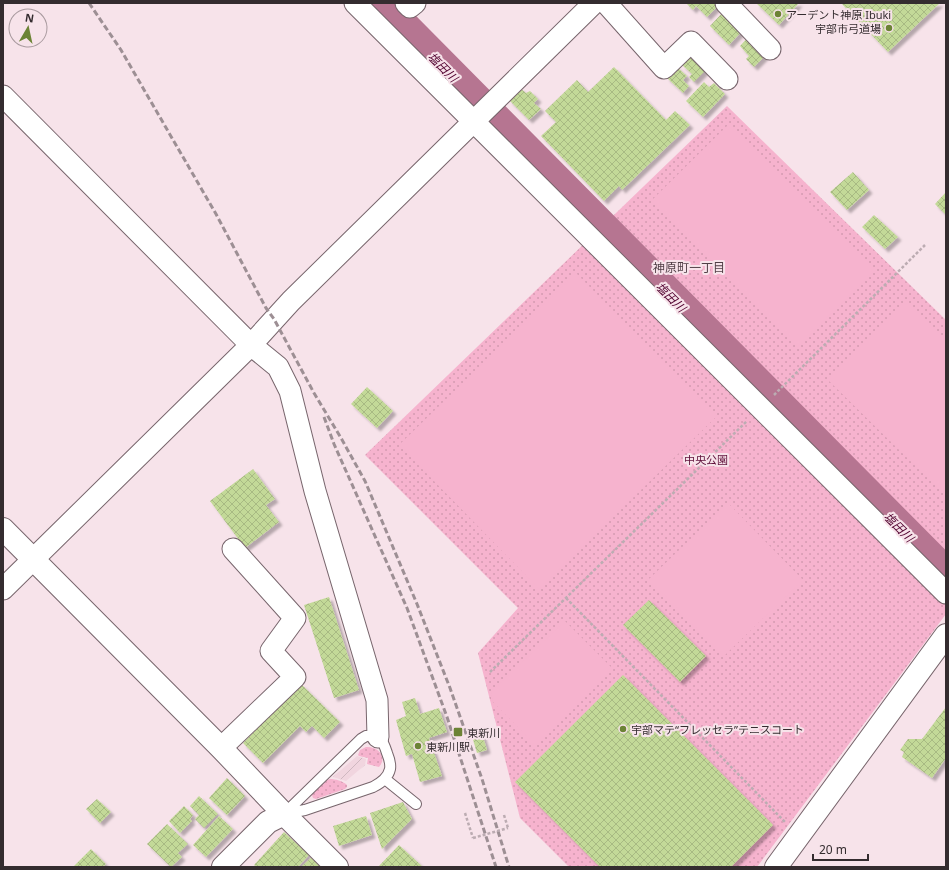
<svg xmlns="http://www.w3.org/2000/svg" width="949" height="870" viewBox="0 0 949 870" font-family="'Noto Sans','Noto Sans JP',sans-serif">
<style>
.industrial{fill:url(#industrial-furrows)}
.grass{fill:url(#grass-dots)}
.garden{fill:#f6b3ce}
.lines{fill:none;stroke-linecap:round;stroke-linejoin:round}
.river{stroke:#b67591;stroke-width:33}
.building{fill:url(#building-cross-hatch);filter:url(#shadow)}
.service-casing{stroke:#77656c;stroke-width:12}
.minor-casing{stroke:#77656c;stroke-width:23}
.tertiary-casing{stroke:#77656c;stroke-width:24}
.path{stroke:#bcacb2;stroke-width:2.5;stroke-dasharray:3 2;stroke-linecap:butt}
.service{stroke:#fff;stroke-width:10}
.minor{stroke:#fff;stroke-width:21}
.tertiary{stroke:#fff;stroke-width:22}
.rail{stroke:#9d8f94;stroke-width:3;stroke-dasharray:6 3;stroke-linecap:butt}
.path-bridge{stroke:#bcacb2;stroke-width:2.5;stroke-dasharray:3 2;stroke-linecap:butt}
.poi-dot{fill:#6c8335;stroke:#f7e3ea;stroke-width:1.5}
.labels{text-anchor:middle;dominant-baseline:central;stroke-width:4;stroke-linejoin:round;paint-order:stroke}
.poi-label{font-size:11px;fill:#342c2f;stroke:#f7e3ea;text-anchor:start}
.park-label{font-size:11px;fill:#5f0f3a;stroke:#f7e3ea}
.water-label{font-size:12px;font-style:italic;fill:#50002e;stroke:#f7e3ea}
.neighbourhood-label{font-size:12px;fill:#503f46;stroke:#f7e3ea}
</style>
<defs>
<pattern id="industrial-furrows" width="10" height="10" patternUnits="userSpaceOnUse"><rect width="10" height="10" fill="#f1d5df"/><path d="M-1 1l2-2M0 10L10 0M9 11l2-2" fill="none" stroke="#cfb7c0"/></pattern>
<pattern id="grass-dots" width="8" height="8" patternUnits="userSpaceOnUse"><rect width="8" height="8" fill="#f6b3ce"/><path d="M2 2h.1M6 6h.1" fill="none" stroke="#d49ab1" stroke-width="1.8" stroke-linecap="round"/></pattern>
<pattern id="building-cross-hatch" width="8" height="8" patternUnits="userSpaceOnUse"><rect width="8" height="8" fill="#c3d998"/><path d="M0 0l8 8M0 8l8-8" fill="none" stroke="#a8ba83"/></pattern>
<filter id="shadow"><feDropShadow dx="3.5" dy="3.5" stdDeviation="1" flood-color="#0004"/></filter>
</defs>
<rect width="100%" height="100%" fill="#f7e3ea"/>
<path class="industrial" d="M357 756 366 759 365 765 346 781 333 777Z"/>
<path class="grass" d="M727 106 946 320V614L757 867H569L520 818 478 653 518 608 365 455Z
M366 747C378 746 388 757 379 767L367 764 368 758 359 756 358 755 360 750Z
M330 779C335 779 343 781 347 785V787L345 789 316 799 313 798 312 795 313 793 327 780Z"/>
<path class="garden" d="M728 125 874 271 797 347 651 201Z
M576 273 717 416 539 589 399 445Z
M906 304 946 344V496L829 381Z
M728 503 803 580 724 656 649 579Z
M565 621 612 668 535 745 493 702 491 692Z"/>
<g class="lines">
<path class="river" d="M380 3 946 574"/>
</g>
<path class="building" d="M686 3H717L719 5 707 17 696 6 693 10Z
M756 3H799L779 25Z
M841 3H940L888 52Z
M725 10 744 29 729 45 710 26Z
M750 35 768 53 754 67 746 59 749 56 740 46Z
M694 53 709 67 694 82 689 77 692 74 682 65Z
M676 66 687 76 683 80 689 86 683 93 666 77Z
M614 67 666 120 675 111 690 125 622 190 619 186 604 201 541 136 556 122 545 111 577 80 588 92Z
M704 82 709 87 714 83 725 94 703 117 686 101Z
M520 88 526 93 530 91 538 99 534 103 541 109 529 120 509 100Z
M853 172 869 190 847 210 830 192Z
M946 192V215L935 204Z
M874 215 898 237 885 249 862 227Z
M367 387 393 411 377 428 351 404Z
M253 469 275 499 266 505 279 522 245 548 210 501Z
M329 597 359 690 334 698 304 605Z
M649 600 706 656 680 682 623 625Z
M623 675 773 825 731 867H600L515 782Z
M301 684 340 722 324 738 312 726 306 732 300 726 263 763 243 743Z
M415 698 420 714 439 708 447 732 429 738 442 776 420 782 412 754 406 756 396 720 406 716 402 702Z
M946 707V758L932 778 902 757 904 752 900 750 908 739H922Z
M481 730 487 750 477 753 471 733Z
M227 778 245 796 227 815 209 798Z
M199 796 218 814 204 828 195 819 199 815 190 806Z
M97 799 111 812 100 823 86 809Z
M403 802 412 819 382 849 370 813Z
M184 806 193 815 190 819 192 821 180 833 169 821Z
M219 816 233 829 206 857 193 845Z
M366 816 372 835 339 846 333 826Z
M167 824 188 844 178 853 182 857 171 867 147 844Z
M284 832 309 855 298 867H257L254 865Z
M399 845 423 867H378Z
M91 849 106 864 103 867H73Z
M312 857 321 867H304L302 866Z"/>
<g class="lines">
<g class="service-casing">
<path id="service" d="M366 736C381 734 383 741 387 753 389 758 391 764 390 769 388 778 381 783 373 787L305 810 284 814 361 739Z
M385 779 416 804"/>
</g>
<g class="minor-casing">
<path id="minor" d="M355 3 946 593
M406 3 410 7 415 3
M606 3 664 68 691 42 727 79
M726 3 770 49
M3 96 251 345 278 367 290 391 315 491 377 700 378 737
M3 589 251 345 291 301 594 3
M221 748 295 677 271 651 295 618 233 549"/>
</g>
<g class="tertiary-casing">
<path id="tertiary" d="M3 529 221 748 284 814 337 867
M223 867 268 822 284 814
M776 867 946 635"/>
</g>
<path class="path" d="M774 395 925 245
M566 598 785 822
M490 672 747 421
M465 813 473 838
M504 815 508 828"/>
<use href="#service" class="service"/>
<use href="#minor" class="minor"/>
<use href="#tertiary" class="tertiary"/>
<path class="rail" d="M89 3 121 50 216 214 266 308 274 319 314 393 341 438 365 481 417 604 450 688 482 779 509 867
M324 417 334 444 407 608 447 717 496 867"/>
<path class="path-bridge" d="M473 838 508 828"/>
</g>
<g class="poi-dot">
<circle cx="778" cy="14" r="4"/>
<circle cx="889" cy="28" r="4"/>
<circle cx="623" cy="729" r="4"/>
<rect x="453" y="727" width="10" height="10" rx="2"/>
<circle cx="418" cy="746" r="4"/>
</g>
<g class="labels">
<g class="poi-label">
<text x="786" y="14">アーデント神原 Ibuki</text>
<text x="881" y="28" text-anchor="end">宇部市弓道場</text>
<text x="631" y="729">宇部マテ“フレッセラ”テニスコート</text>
<text x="467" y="732">東新川</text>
<text x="426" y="746">東新川駅</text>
</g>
<g class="park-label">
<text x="706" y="459">中央公園</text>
</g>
<g class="water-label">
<text transform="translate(443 67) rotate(45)">塩田川</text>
<text transform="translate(671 297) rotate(45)">塩田川</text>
<text transform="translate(899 527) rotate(45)">塩田川</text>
</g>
<g class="neighbourhood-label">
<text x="689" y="267">神原町一丁目</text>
</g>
</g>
<rect width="949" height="870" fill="none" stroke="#342c2f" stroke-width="8"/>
<g transform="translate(28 28) rotate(9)"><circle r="19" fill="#f7e3ea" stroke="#a99a9f"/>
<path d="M0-3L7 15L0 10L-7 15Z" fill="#6c8335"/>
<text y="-6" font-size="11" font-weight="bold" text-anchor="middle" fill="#342c2f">N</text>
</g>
<path d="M813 854v6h55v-6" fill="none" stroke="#342c2f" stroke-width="2"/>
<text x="819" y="854" font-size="12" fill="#342c2f" stroke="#f7e3ea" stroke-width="3" paint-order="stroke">20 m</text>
</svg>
